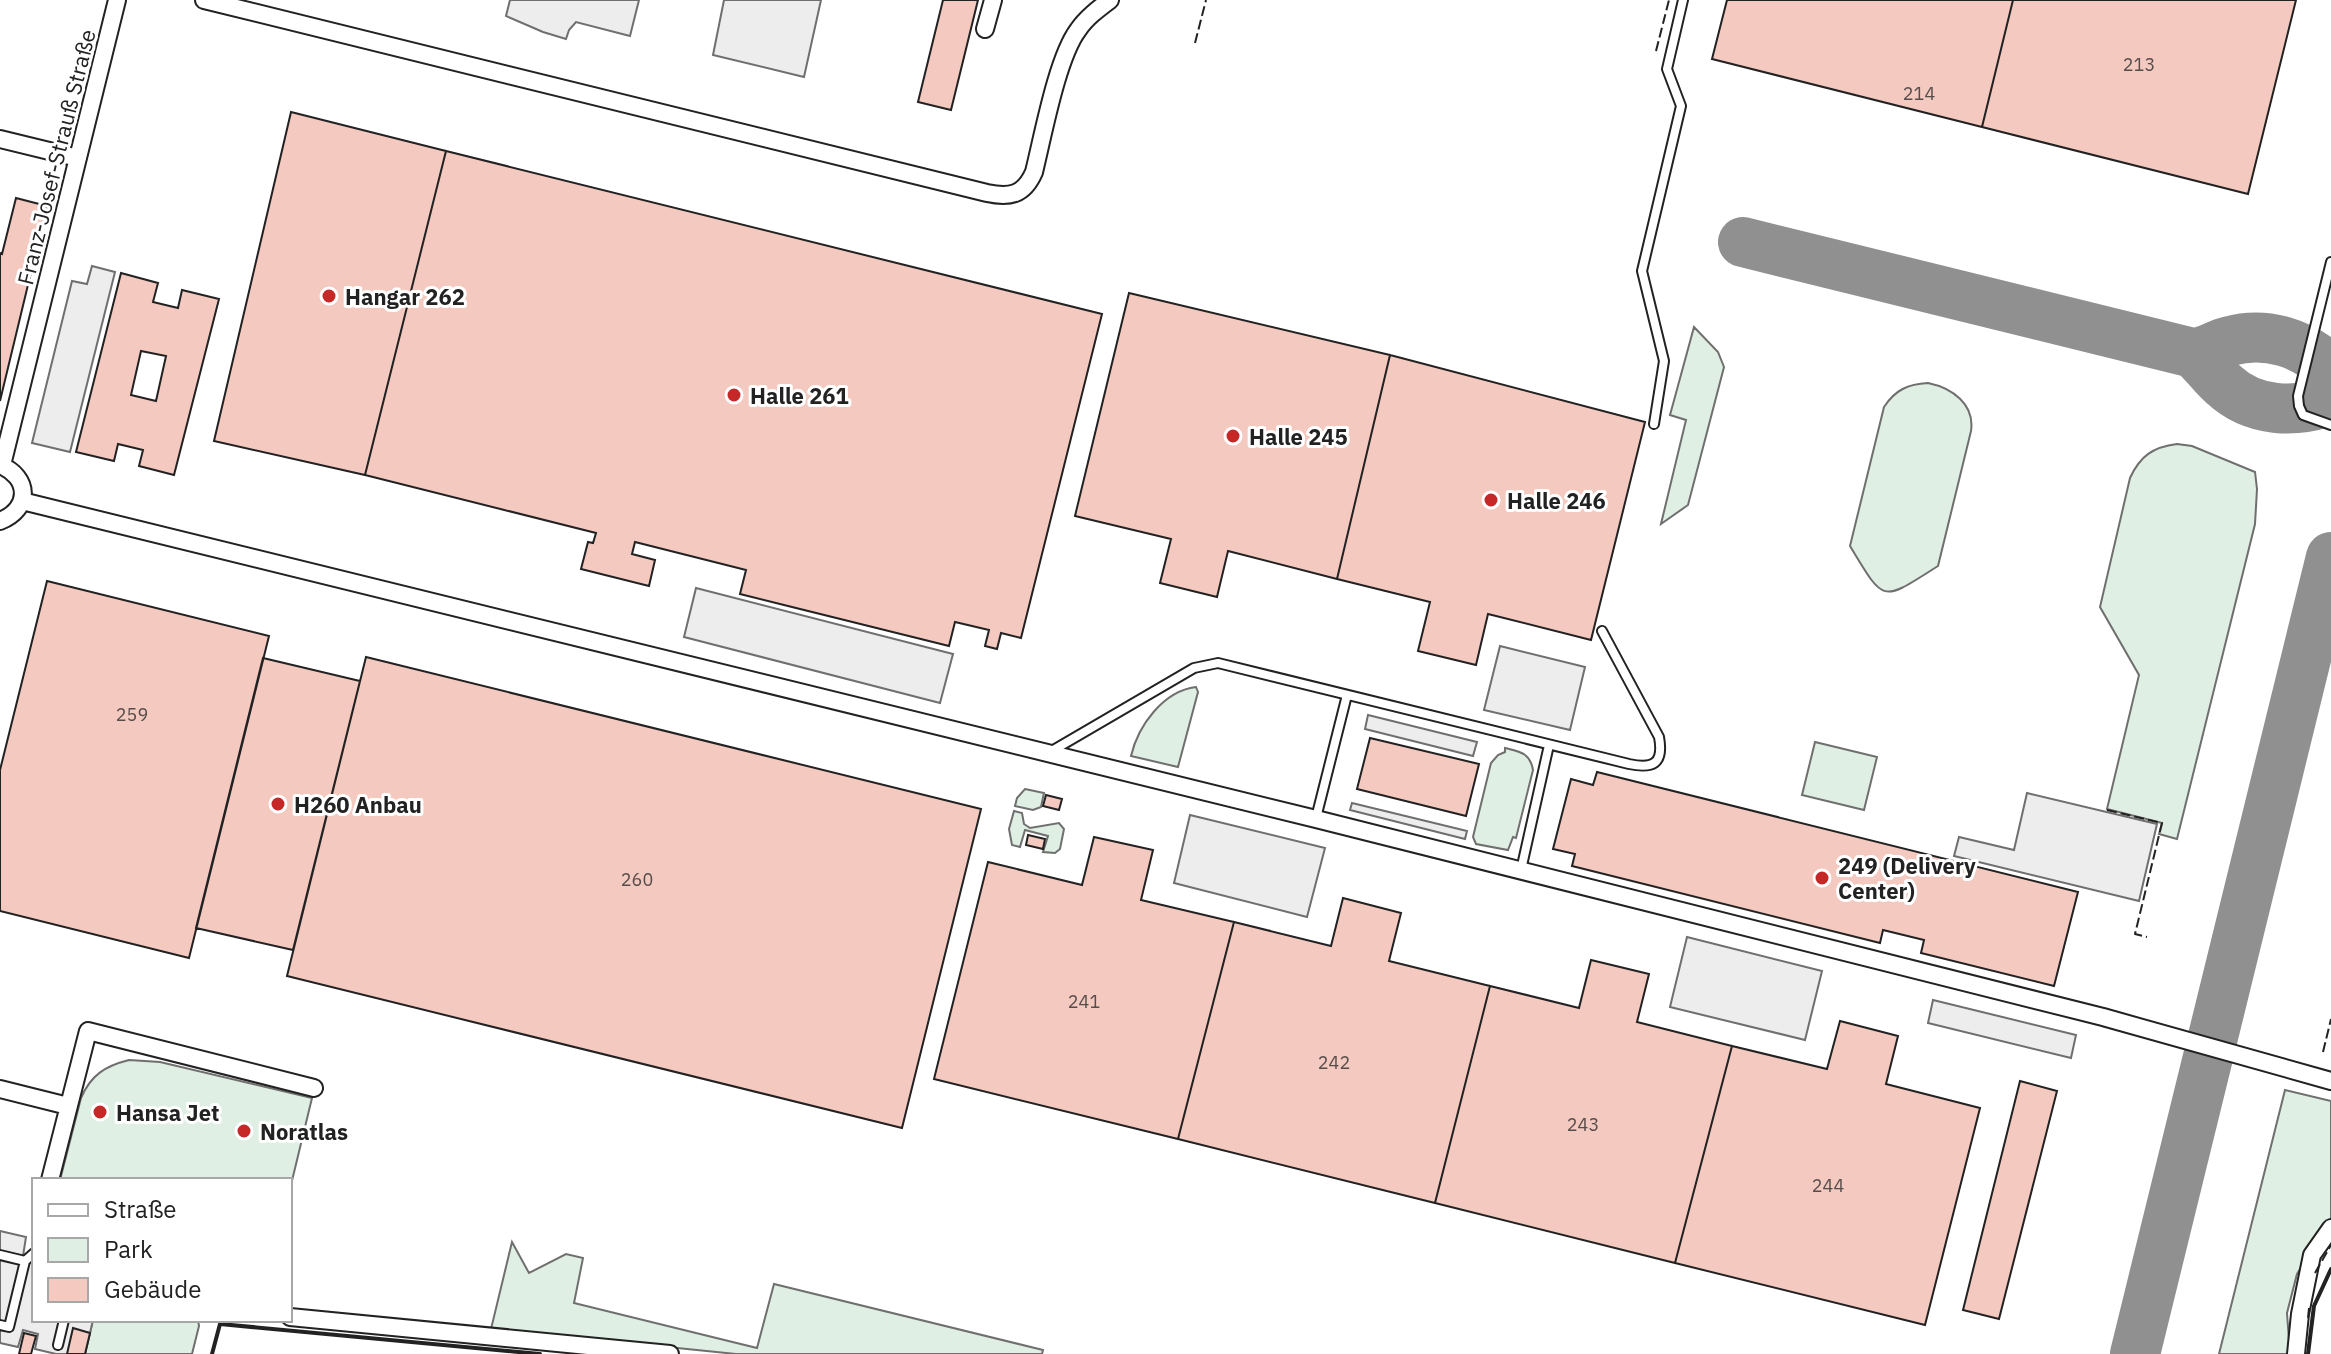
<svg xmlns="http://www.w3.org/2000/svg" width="2331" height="1354" viewBox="0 0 2331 1354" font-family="'IBM Plex Sans',sans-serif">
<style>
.green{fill:#e0efe3;stroke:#6f6f6f;stroke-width:2}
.parking{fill:#ededed;stroke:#6f6f6f;stroke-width:2}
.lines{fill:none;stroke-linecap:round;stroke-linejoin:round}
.taxiway{stroke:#909090;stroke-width:50}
.building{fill:#f3c9c0;stroke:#222;stroke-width:2;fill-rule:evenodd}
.service-casing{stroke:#222;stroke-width:12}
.minor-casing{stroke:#222;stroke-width:20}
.service{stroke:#fff;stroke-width:8}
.minor{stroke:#fff;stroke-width:16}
.fence{stroke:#222;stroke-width:2;stroke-dasharray:10 4;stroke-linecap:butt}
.wall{stroke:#222;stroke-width:4}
.poi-dot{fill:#c62828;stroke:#fff;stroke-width:3}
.labels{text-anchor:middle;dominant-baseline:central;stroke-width:6;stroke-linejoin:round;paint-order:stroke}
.number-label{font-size:18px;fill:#564c4a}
.street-label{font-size:22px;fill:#222;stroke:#fff}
.poi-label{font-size:22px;font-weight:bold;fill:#222;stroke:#fff;text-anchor:start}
</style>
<rect width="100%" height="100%" fill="#fff"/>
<path class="green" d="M1694 327 1718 352 1724 367 1688 505 1661 524 1686 420 1670 415Z
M1928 383C1952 388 1975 404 1971 431L1938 566C1881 602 1885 604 1850 546L1884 407C1895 390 1908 384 1928 383Z
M2177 444 2192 446 2255 472 2257 489 2255 524 2177 839 2159 834 2162 823 2107 809 2139 675 2100 607 2130 478C2140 456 2153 447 2177 444Z
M1196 687 1198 692 1178 767 1131 756C1138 726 1163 691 1196 687Z
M1815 742 1877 757 1864 810 1802 795Z
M1505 748C1521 752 1530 753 1533 770L1516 838 1513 837 1508 850 1476 844 1473 837 1491 763 1498 755 1505 752Z
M1025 789 1044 793 1041 807 1033 810 1015 806 1017 798Z
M1014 811 1022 813 1024 824 1030 828 1059 823 1064 829 1060 849 1055 853 1043 852 1048 836 1025 830 1020 847 1012 845 1009 829Z
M129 1060 160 1062 312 1098 290 1189V1180H60L81 1098C91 1075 105 1066 129 1060Z
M2285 1090 2331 1101V1219L2297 1274 2287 1313 2290 1354H2219Z
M512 1242 529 1273 566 1254 583 1258 574 1303 757 1348 774 1284 1043 1350 1042 1354H736L491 1329Z
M93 1320H198L199 1326 192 1354H85Z"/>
<path class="parking" d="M510 0H639L630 36 576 22 569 30 566 39 543 32 506 16Z
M724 0H821L804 77 713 55Z
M92 266 115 272 70 452 32 443 72 281 87 284Z
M696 588 953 654 940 703 684 637Z
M1500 646 1585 667 1570 730 1484 710Z
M1368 715 1477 742 1473 756 1365 729Z
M2027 793 2157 824 2139 901 1954 856 1959 837 2014 850Z
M1352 803 1467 831 1465 839 1350 810Z
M1190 815 1325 848 1307 917 1174 883Z
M1687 937 1822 971 1805 1040 1670 1007Z
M1933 1000 2076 1035 2071 1058 1928 1023Z
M0 1231 26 1237 23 1256 34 1259V1320H93L85 1354H56L35 1349 38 1334 23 1330 18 1347 0 1343Z"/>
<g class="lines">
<path class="taxiway" d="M1743 242 2193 353C2207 352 2216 344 2230 341 2266 331 2305 343 2331 370
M2193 353C2205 363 2212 375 2224 385 2253 412 2296 414 2331 400
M2135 1354 2331 557"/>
</g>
<path class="building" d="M943 0H978L951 110 918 102Z
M1727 0H2013L1982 127 1712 59Z
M2013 0H2296L2248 194 1982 127Z
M291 112 446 151 365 475 214 441Z
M446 151 1102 314 1021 638 1001 633 997 649 985 646 989 630 955 622 949 646 784 605 740 594 746 570 635 542 632 554 655 560 649 586 581 569 588 542 593 543 596 533 365 475Z
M16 198 47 206 0 401V253L2 254Z
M121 273 158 283 153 302 178 308 182 290 219 299 174 475 139 466 143 450 118 444 114 461 76 452ZM141 351 166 356 156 401 131 395Z
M1129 293 1390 355 1337 579 1228 551 1217 597 1160 583 1171 539 1075 516Z
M1390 355 1645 422 1591 640 1488 614 1476 665 1418 651 1430 602 1337 579Z
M47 581 269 636 189 958 0 911V770Z
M366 657 981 809 902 1128 287 976Z
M263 658 360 681 293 950 196 928Z
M1370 738 1479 764 1466 816 1357 789Z
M1597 772 2078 892 2054 986 1921 953 1924 940 1883 930 1880 943 1572 866 1575 854 1553 849 1571 779 1593 785Z
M1046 795 1062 799 1059 810 1043 806Z
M1028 835 1045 839 1043 849 1026 845Z
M1094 837 1153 850 1141 900 1234 922 1178 1139 934 1079 988 862 1082 885Z
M1343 898 1401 913 1389 961 1490 986 1435 1203 1178 1139 1234 922 1331 946Z
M1591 960 1649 974 1637 1022 1732 1046 1675 1263 1435 1203 1490 986 1579 1008Z
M1840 1021 1898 1036 1886 1084 1980 1108 1925 1325 1675 1263 1732 1046 1827 1069Z
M2020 1081 2057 1091 1999 1319 1963 1310Z
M73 1328 90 1333 85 1354H67Z
M24 1333 36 1336 31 1354H19Z"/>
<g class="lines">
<g class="service-casing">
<path id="service" d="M2331 262 2298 396 2299 406 2303 415 2331 425
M1654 424 1664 361 1642 271 1681 106 1667 69 1683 0
M1050 752 1194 668 1218 663 1629 764C1653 769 1664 764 1659 737L1602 631
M1316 818 1347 695
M1521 870 1549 745
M0 1255 25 1261
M0 1325 9 1327 25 1261 34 1253
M58 1345 64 1320"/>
</g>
<g class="minor-casing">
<path id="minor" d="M204 0 987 193C1010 198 1024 195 1034 172 1043 136 1057 58 1078 30 1086 18 1098 9 1110 0
M985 29 993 0
M0 139 78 158
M0 465C30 477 31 509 0 521
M2 465 117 0
M22 501 1316 819 2103 1017 2331 1081
M0 1089 68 1106
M50 1180 88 1031 314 1088
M290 1317 670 1354
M2296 1354 2300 1314 2312 1255 2331 1228"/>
</g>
<use href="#service" class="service"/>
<use href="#minor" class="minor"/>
<path class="fence" d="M1195 43 1206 0
M1656 51 1669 0
M2107 810 2162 823 2135 934 2147 937
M2323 1052 2331 1019
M2315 1273 2331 1245
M2309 1308 2308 1318 2311 1319"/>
<path class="wall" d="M212 1354 220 1324 540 1354
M2308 1354 2314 1306 2331 1269"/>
</g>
<g class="poi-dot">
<circle cx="329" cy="296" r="8"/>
<circle cx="734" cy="395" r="8"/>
<circle cx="1233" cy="436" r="8"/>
<circle cx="1491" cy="500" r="8"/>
<circle cx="278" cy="804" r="8"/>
<circle cx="1822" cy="878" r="8"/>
<circle cx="100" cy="1112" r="8"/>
<circle cx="244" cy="1131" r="8"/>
</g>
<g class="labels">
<g class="number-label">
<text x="2139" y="64">213</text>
<text x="1919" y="93">214</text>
<text x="132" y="714">259</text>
<text x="637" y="879">260</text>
<text x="1084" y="1001">241</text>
<text x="1334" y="1062">242</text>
<text x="1583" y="1124">243</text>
<text x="1828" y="1185">244</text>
</g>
<g class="street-label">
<text transform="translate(56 157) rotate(-76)">Franz-Josef-Strauß Straße</text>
</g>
<g class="poi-label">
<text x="345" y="296">Hangar 262</text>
<text x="750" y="395">Halle 261</text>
<text x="1249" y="436">Halle 245</text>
<text x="1507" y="500">Halle 246</text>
<text x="294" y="804">H260 Anbau</text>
<text x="1838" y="865">249 (Delivery<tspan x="1838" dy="25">Center)</tspan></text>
<text x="116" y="1112">Hansa Jet</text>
<text x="260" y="1131">Noratlas</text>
</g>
</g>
<rect x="32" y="1178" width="260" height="144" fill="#ffffff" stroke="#a7a7a7" stroke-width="2"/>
<rect x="48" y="1204" width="40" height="12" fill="#ffffff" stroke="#a7a7a7" stroke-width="2"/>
<text x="104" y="1218" font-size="24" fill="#222222">Straße</text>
<rect x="48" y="1238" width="40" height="24" fill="#e0efe3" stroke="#a7a7a7" stroke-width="2"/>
<text x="104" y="1258" font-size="24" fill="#222222">Park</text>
<rect x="48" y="1278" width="40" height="24" fill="#f3c9c0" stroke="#a7a7a7" stroke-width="2"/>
<text x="104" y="1298" font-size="24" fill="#222222">Gebäude</text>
</svg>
